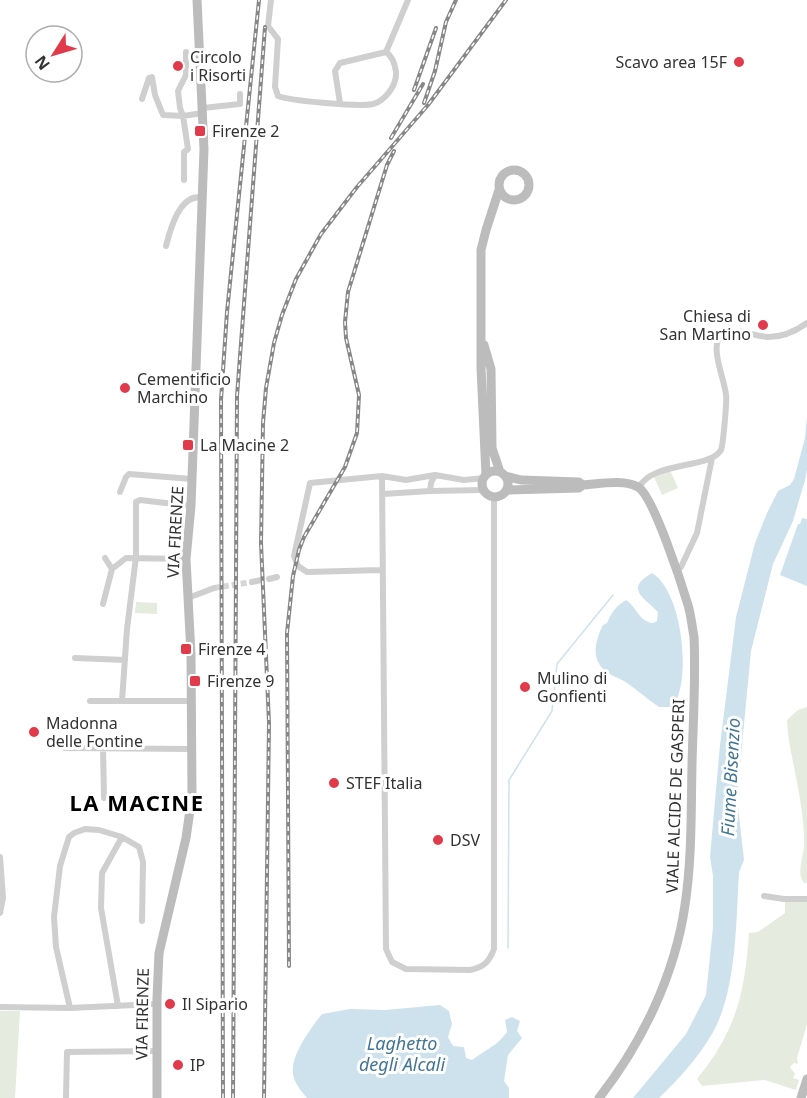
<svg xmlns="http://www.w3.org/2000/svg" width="807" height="1098" viewBox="0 0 807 1098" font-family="'Noto Sans',sans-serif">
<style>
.green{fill:#e5ebde}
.water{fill:#cee2ed}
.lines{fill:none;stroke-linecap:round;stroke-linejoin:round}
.stream{stroke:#cee2ed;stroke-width:1.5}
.street-tunnel{stroke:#d6d6d6;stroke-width:6;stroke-dasharray:6 3;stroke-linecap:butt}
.street{stroke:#cfcfcf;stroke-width:6}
.secondary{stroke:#bcbcbc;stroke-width:9}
.rail-casing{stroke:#878787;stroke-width:4}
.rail{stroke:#fff;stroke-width:1.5;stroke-dasharray:4.5;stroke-linecap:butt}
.poi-dot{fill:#e13b4b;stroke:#fff;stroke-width:2}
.labels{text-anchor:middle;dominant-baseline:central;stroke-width:6;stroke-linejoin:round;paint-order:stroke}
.poi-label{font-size:16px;fill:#323232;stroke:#fff;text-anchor:start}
.street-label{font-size:16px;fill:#323232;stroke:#fff}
.water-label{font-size:18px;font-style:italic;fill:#417593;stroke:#fff}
.district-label{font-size:22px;font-weight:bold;letter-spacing:1.5px;fill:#000;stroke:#fff}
</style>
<rect width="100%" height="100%" fill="#fff"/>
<path class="green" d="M670 470 678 488 662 495 654 477Z
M136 602 157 603V614L135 613Z
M807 707V883H804C796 872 803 860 804 847 805 810 794 772 788 735L787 720 798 710Z
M807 901V1024L797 1058 798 1064 794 1063 790 1067 795 1074 793 1078 799 1080 796 1090 765 1080 702 1086 697 1079C736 1031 745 993 749 933L758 932 785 913V902Z
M0 1011H20L15 1098H0Z"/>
<path class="water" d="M807 416V470L805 480 793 521 773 564 751 651 737 798 744 860 739 872C736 921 737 991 712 1034 697 1059 679 1079 659 1098H633L686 1034 706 995 713 927V876L710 857 720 745 736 617 755 543 767 513 778 491 790 485 794 479 805 438Z
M802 518 807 519V586L780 575 798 524H800Z
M652 573C682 591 691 675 675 703L670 707H659C647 699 636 689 624 681 619 678 612 676 607 672 590 660 595 641 603 625L607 623C611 613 616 606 626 600 637 607 639 622 653 623L657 621 658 612C644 597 624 589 652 573Z
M440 1005 449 1011 452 1024 448 1037 453 1046 464 1047 466 1058 472 1060C485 1050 497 1046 507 1032L505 1020 512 1017 520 1021 517 1031 522 1038 508 1055 504 1081 509 1088V1098H307C302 1092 296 1085 294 1078 287 1059 311 1028 322 1014L350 1009 385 1010Z"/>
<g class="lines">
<path class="stream" d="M508 948 509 780 552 711 557 664 613 595"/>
<path class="street-tunnel" d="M214 588 252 582"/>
<path class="street" d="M271 0 268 26 278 39 275 87 278 96C291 101 359 107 373 104 385 101 397 85 396 72 395 64 392 56 386 52L408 0
M142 99 149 78 152 77 155 95 163 115 183 116 203 113
M340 103 335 71 340 63 386 52
M203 108 240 104V94
M184 180V152L188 149 183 116 180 108 178 91 186 75V52
M166 246C170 230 180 192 203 198
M382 476 310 483 294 556 298 566 307 572 382 570
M484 478 464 480 435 475 406 480 382 476 386 949 392 962 406 969 470 970C484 967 489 962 494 949V496
M639 487C653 461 710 469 721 450 723 445 727 402 726 395 725 381 710 348 720 337 730 324 755 337 768 337 782 337 796 331 807 323
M430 491 431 483 435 475
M120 492 126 477 129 474 192 479
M383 494 430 491 484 490
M105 558 112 569 126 558 186 559
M676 570 681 567 697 533 712 458
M269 579 277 577
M252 582 261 580
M188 598 214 588
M103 604 112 569
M75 658 125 660
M90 701H192
M122 701 127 629 136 557V502L140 500 191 506
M58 740 59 745 65 748 192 749
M103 749 104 798
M0 857 3 898 0 913
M764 896 784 899H807
M118 1006 101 908 102 873 122 837
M0 1007 70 1008 156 1004
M70 1008 56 947 54 917 60 866 69 837 74 833 85 829 99 830 122 837 139 847 143 862 142 921
M66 1098 67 1052 157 1051"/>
<path class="secondary" d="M499 185a15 15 0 1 1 30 0a15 15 0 1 1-30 0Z
M484 345 491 369 492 448 500 472
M482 484a13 13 0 1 1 26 0a13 13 0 1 1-26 0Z
M486 475 481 368V250L486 230 499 190
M505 476 521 480 579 482 583 485
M506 490 579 488 583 485C599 484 624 479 638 487 653 495 682 585 688 605 691 615 692 626 694 637 696 679 693 722 692 764 691 811 692 859 685 905 675 975 642 1043 599 1098
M157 1098V998L159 953 186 838 192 796 191 654 186 559 191 506 204 149 197 0
M801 1098 807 1079"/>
<g class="rail-casing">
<path id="rail" d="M414 90 436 28
M424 103 435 71 446 22 456 0
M391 138 423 84
M289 966 287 633 293 576 299 550 304 537 345 467 357 433 359 395 346 338 345 322 348 292 387 165 394 151
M223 1098 221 400 227 312 259 0
M233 1098 237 396 265 27
M264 1098 269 723 261 543 263 423 266 388 274 343 282 315 296 279 321 234 357 187 428 105 506 0"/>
</g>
<use href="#rail" class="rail"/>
</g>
<g class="poi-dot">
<circle cx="739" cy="62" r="6"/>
<circle cx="178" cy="66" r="6"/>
<rect x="194" y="125" width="12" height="12" rx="3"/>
<circle cx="763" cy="325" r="6"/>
<circle cx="125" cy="388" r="6"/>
<rect x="182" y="439" width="12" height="12" rx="3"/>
<rect x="180" y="643" width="12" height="12" rx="3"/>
<rect x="189" y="675" width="12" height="12" rx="3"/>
<circle cx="525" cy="687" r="6"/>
<circle cx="34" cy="732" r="6"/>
<circle cx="334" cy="783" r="6"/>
<circle cx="438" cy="840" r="6"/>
<circle cx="170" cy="1004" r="6"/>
<circle cx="178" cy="1065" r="6"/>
</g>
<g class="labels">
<g class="poi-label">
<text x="190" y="57">Circolo<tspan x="190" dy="18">i Risorti</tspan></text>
<text x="727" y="62" text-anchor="end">Scavo area 15F</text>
<text x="212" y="131">Firenze 2</text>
<text x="751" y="316" text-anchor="end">Chiesa di<tspan x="751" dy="18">San Martino</tspan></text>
<text x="137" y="379">Cementificio<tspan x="137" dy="18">Marchino</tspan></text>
<text x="200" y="445">La Macine 2</text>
<text x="198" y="649">Firenze 4</text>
<text x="537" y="678">Mulino di<tspan x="537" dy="18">Gonfienti</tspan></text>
<text x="207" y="681">Firenze 9</text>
<text x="46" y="723">Madonna<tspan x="46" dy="18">delle Fontine</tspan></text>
<text x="346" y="783">STEF Italia</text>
<text x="450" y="840">DSV</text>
<text x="182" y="1004">Il Sipario</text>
<text x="190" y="1065">IP</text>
</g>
<g class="street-label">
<text transform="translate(175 532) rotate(-87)">VIA FIRENZE</text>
<text transform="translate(675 796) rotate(-88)">VIALE ALCIDE DE GASPERI</text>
<text transform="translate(142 1014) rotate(-89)">VIA FIRENZE</text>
</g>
<g class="water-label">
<text transform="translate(730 777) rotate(-87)">Fiume Bisenzio</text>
<text x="402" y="1043">Laghetto<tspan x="402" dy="21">degli Alcali</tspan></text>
</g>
<g class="district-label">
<text x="137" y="802">LA MACINE</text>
</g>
</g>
<g transform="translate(54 54) rotate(233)"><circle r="28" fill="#ffffff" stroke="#adadad" stroke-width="1.5"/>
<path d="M0-4.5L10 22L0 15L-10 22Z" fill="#e13b4b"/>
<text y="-9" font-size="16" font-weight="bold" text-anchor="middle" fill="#323232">N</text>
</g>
</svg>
